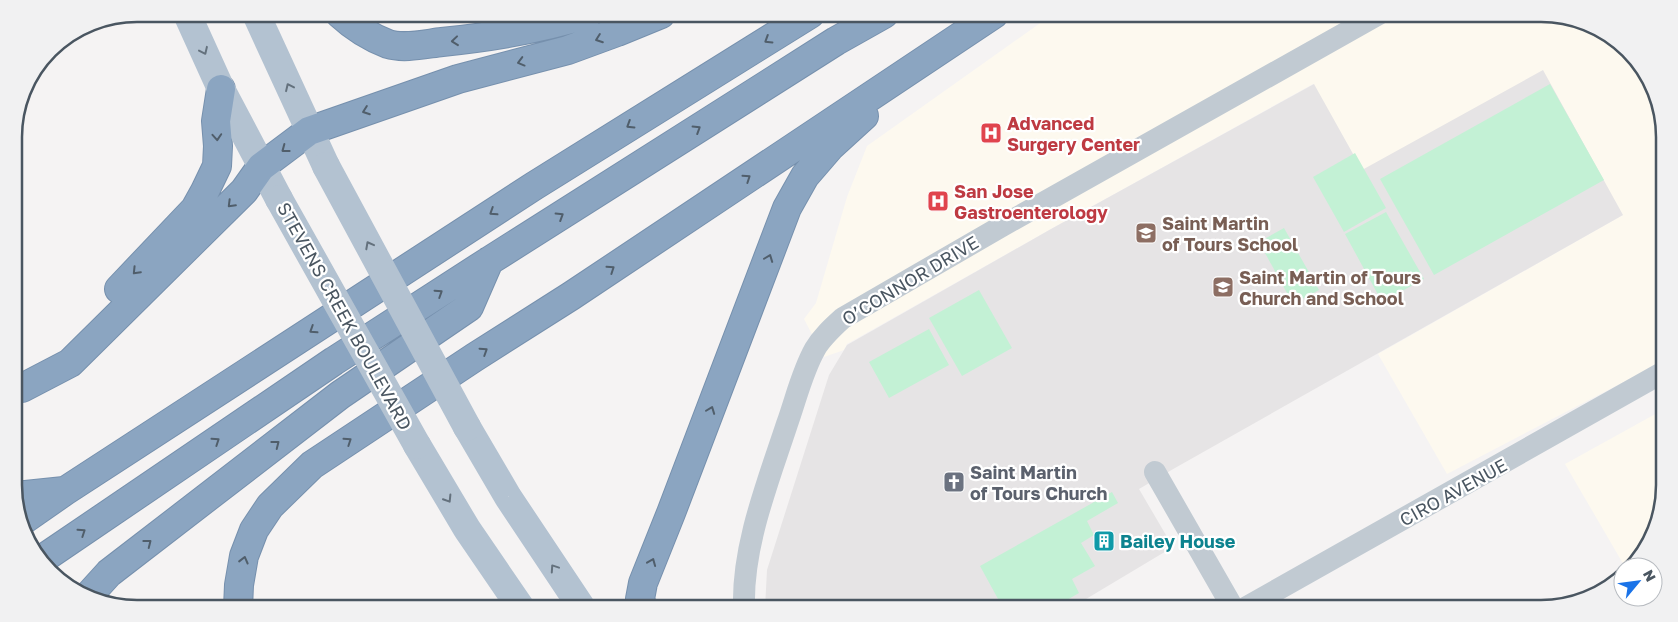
<svg xmlns="http://www.w3.org/2000/svg" width="1678" height="622" viewBox="0 0 1678 622" font-family="'Golos Text',sans-serif">
<style>
.commercial{fill:#fdf9ef}
.education{fill:#e6e4e5}
.green{fill:#c3f1d5}
.lines{fill:none;stroke-linecap:round;stroke-linejoin:round}
.highway-casing{stroke:#7690ad;stroke-width:30}
.street{stroke:#c1cad2;stroke-width:22}
.primary{stroke:#b3c2d1;stroke-width:28}
.highway{stroke:#8ba5c1;stroke-width:28}
.primary-bridge{stroke:#b3c2d1;stroke-width:28}
.oneway{stroke:#505e6b}
.oneway2{stroke:#64717d}
.labels{text-anchor:middle;dominant-baseline:central;stroke-width:4.5;stroke-linejoin:round;paint-order:stroke}
.health-label{font-size:18px;font-weight:bold;fill:#be3a42;stroke:#fff;text-anchor:start}
.education-label{font-size:18px;font-weight:bold;fill:#785e54;stroke:#fff;text-anchor:start}
.street-label{font-size:18px;fill:#4a5661;stroke:#fff}
.worship-label{font-size:18px;font-weight:bold;fill:#5b616d;stroke:#fff;text-anchor:start}
.culture-label{font-size:18px;font-weight:bold;fill:#0d838f;stroke:#fff;text-anchor:start}
.rim{fill:none;stroke:#4a5661;stroke-width:2.5}
</style>
<rect width="100%" height="100%" fill="#f5f3f3"/>
<path class="commercial" d="M1053 14H1540L1580 20 1634 56 1663 121 1660 363 1447 474 1378 354 1623 215 1362 170 1313 84 1051 229 847 344 844 350 824 357 804 319 816 303 847 197 867 146Z
M1659 412 1658 524 1625 567 1565 464Z"/>
<path class="education" d="M1543 70 1623 215 1175 468 1139 489 1173 547 1071 608H765L767 570 829 375 847 345 1051 229 1314 84 1362 170Z"/>
<path class="green" d="M1550 84 1604 180 1434 275 1380 179Z
M1355 153 1386 208 1344 232 1313 177Z
M1386 212 1424 279 1382 302 1345 234Z
M1284 228 1319 290 1293 304 1259 242Z
M979 290 1012 348 962 376 929 318Z
M929 329 949 365 889 398 869 362Z
M1112 492 1118 503 1087 521 1094 535 1081 543 1095 566 1072 579 1079 593 1053 608H1003L980 566Z"/>
<g class="lines">
<g class="highway-casing">
<path id="highway" d="M340 14C354 27 370 37 388 44 404 49 425 44 442 42 491 37 541 29 588 14
M119 289 195 209 205 191 217 166 218 146 216 121 221 89
M22 388 70 363 244 191 261 167 309 131 458 79 568 50 617 32 661 14
M16 496 64 491
M22 521 65 491 534 186 810 14
M41 560 334 361 489 261 836 41 884 14
M89 595 109 573 340 395 469 307 489 261
M238 608 239 585 244 556 254 530 270 506 312 465 475 357 571 296 994 14
M643 608 640 599 643 583 671 513 787 208 805 176 830 147 864 116"/>
</g>
<path class="street" d="M1155 472 1233 608
M744 608C742 546 768 482 787 424 796 399 802 372 815 349 822 337 832 328 843 318L1002 226 1379 14
M1245 608 1660 374"/>
<path class="primary" d="M187 14 221 89 279 199
M256 14 326 166
M467 427 508 497 582 608
M417 445 467 529 521 608"/>
<use href="#highway" class="highway"/>
<path class="primary-bridge" d="M326 166 467 427
M279 199 417 445"/>
</g>
<defs><path id="oneway-chevron" d="M-2-3.5L2.5 0L-2 3.5" fill="none" stroke-width="1.6" stroke-linecap="round" stroke-linejoin="round" transform="scale(1.25)"/></defs>
<g class="oneway">
<use href="#oneway-chevron" transform="translate(599 39) rotate(160)"/>
<use href="#oneway-chevron" transform="translate(768 40) rotate(148)"/>
<use href="#oneway-chevron" transform="translate(455 41) rotate(174)"/>
<use href="#oneway-chevron" transform="translate(521 62) rotate(165)"/>
<use href="#oneway-chevron" transform="translate(366 111) rotate(160)"/>
<use href="#oneway-chevron" transform="translate(630 125) rotate(148)"/>
<use href="#oneway-chevron" transform="translate(697 129) rotate(-32)"/>
<use href="#oneway-chevron" transform="translate(217 137) rotate(86)"/>
<use href="#oneway-chevron" transform="translate(285 149) rotate(143)"/>
<use href="#oneway-chevron" transform="translate(747 178) rotate(-34)"/>
<use href="#oneway-chevron" transform="translate(231 204) rotate(135)"/>
<use href="#oneway-chevron" transform="translate(493 212) rotate(147)"/>
<use href="#oneway-chevron" transform="translate(560 216) rotate(-32)"/>
<use href="#oneway-chevron" transform="translate(769 258) rotate(-69)"/>
<use href="#oneway-chevron" transform="translate(611 269) rotate(-34)"/>
<use href="#oneway-chevron" transform="translate(136 271) rotate(134)"/>
<use href="#oneway-chevron" transform="translate(439 293) rotate(-33)"/>
<use href="#oneway-chevron" transform="translate(313 330) rotate(147)"/>
<use href="#oneway-chevron" transform="translate(484 351) rotate(-33)"/>
<use href="#oneway-chevron" transform="translate(711 410) rotate(-69)"/>
<use href="#oneway-chevron" transform="translate(216 441) rotate(-34)"/>
<use href="#oneway-chevron" transform="translate(348 441) rotate(-34)"/>
<use href="#oneway-chevron" transform="translate(276 444) rotate(-38)"/>
<use href="#oneway-chevron" transform="translate(82 532) rotate(-34)"/>
<use href="#oneway-chevron" transform="translate(148 543) rotate(-38)"/>
<use href="#oneway-chevron" transform="translate(244 560) rotate(-76)"/>
<use href="#oneway-chevron" transform="translate(652 562) rotate(-68)"/>
</g>
<g class="oneway2">
<use href="#oneway-chevron" transform="translate(204 51) rotate(65)"/>
<use href="#oneway-chevron" transform="translate(289 87) rotate(-115)"/>
<use href="#oneway-chevron" transform="translate(369 245) rotate(-118)"/>
<use href="#oneway-chevron" transform="translate(448 499) rotate(58)"/>
<use href="#oneway-chevron" transform="translate(554 568) rotate(-124)"/>
</g>
<defs>
<g id="hospital-square" transform="scale(1.125)"><rect x="-9" y="-9" width="18" height="18" rx="4" fill="#e0444e" stroke="#fff"/><path d="M-5-5h3v3.5h4V-5h3V5h-3V1.5h-4V5h-3Z" fill="#fff"/></g>
<g id="school-square" transform="scale(1.125)"><rect x="-9" y="-9" width="18" height="18" rx="4" fill="#8d6e63" stroke="#fff"/><path d="M0-5L7-2L0 1L-7-2ZM-4 1L0 2.5L4 1V4Q0 6-4 4Z" fill="#fff"/></g>
<g id="church-square" transform="scale(1.125)"><rect x="-9" y="-9" width="18" height="18" rx="4" fill="#6b7280" stroke="#fff"/><path d="M-1.2-6h2.4v3.5h3.3v2.4h-3.3V6h-2.4V-.1h-3.3v-2.4h3.3Z" fill="#fff"/></g>
<g id="building-square" transform="scale(1.125)"><rect x="-9" y="-9" width="18" height="18" rx="4" fill="#0f9aa8" stroke="#fff"/><path d="M-4-6H4V6H1V3H-1V6H-4ZM-2.5-4.3h1.7v1.8h-1.7ZM.8-4.3h1.7v1.8H.8ZM-2.5-1h1.7V.8h-1.7ZM.8-1h1.7V.8H.8Z" fill="#fff"/></g>
</defs>
<g fill-rule="evenodd">
<use href="#hospital-square" x="991" y="133"/>
<use href="#hospital-square" x="938" y="201"/>
<use href="#school-square" x="1146" y="233"/>
<use href="#school-square" x="1223" y="287"/>
<use href="#church-square" x="954" y="482"/>
<use href="#building-square" x="1104" y="541"/>
</g>
<g class="labels">
<g class="health-label">
<text x="1007" y="123">Advanced<tspan x="1007" dy="21">Surgery Center</tspan></text>
<text x="954" y="191">San Jose<tspan x="954" dy="21">Gastroenterology</tspan></text>
</g>
<g class="education-label">
<text x="1162" y="223">Saint Martin<tspan x="1162" dy="21">of Tours School</tspan></text>
<text x="1239" y="277">Saint Martin of Tours<tspan x="1239" dy="21">Church and School</tspan></text>
</g>
<g class="street-label">
<text transform="translate(910 280) rotate(-31)">O’CONNOR DRIVE</text>
<text transform="translate(345 316) rotate(61)">STEVENS CREEK BOULEVARD</text>
<text transform="translate(1453 492) rotate(-29)">CIRO AVENUE</text>
</g>
<g class="worship-label">
<text x="970" y="472">Saint Martin<tspan x="970" dy="21">of Tours Church</tspan></text>
</g>
<g class="culture-label">
<text x="1120" y="541">Bailey House</text>
</g>
</g>
<path d="M0 0H1678V622H0ZM137 22H1541A115 115 0 0 1 1656 137V485A115 115 0 0 1 1541 600H137A115 115 0 0 1 22 485V137A115 115 0 0 1 137 22Z" fill="#f1f1f2" fill-rule="evenodd"/>
<path class="rim" d="M137 22H1541A115 115 0 0 1 1656 137V485A115 115 0 0 1 1541 600H137A115 115 0 0 1 22 485V137A115 115 0 0 1 137 22Z"/>
<g transform="translate(1638 582) rotate(61)"><circle r="24" fill="#ffffff" stroke="#b7bbc0"/>
<path d="M0-4L9 19L0 12L-9 19Z" fill="#1a73e8"/>
<text y="-8" font-size="14" font-weight="bold" text-anchor="middle" fill="#4a5661">N</text>
</g>
</svg>
